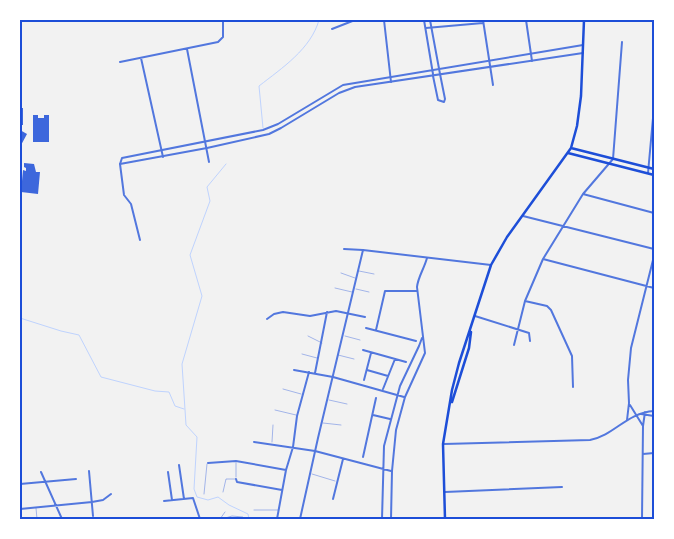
<svg xmlns="http://www.w3.org/2000/svg" width="674" height="539" viewBox="0 0 674 539" font-family="Helvetica,sans-serif">
<style>
.lines{fill:none;stroke-linecap:round;stroke-linejoin:round}
.stream{stroke:#bfd3fe;stroke-width:1}
.building{fill:#3d67dc}
.service{stroke:#5277de;stroke-width:0.5}
.minor{stroke:#5277de;stroke-width:2}
.tertiary{stroke:#5277de;stroke-width:2}
.secondary{stroke:#1d4ed8;stroke-width:2.5}
.neatline{fill:none;stroke:#1d4ed8;stroke-width:2}
</style>
<rect width="100%" height="100%" fill="#f2f2f2"/>
<g class="lines">
<path class="stream" d="M263 128 259 86C282 68 311 49 319 20
M226 164 207 187 210 201 190 255 202 296 182 364 186 425 197 437 194 489 197 497 208 500 218 497 229 505 248 514 249 519
M20 318 61 331 79 335 101 377 155 391 169 392 175 406 184 409"/>
</g>
<path class="building" d="M20 108H23V125H20Z
M33 115H38V118H44V115H49V142H33Z
M20 130 27 134 20 147Z
M24 163 34 164 36 172H40L38 194 21 192 23 170 26 171V168L24 167Z"/>
<g class="lines">
<path class="service" d="M359 271 374 274
M341 273 355 278
M335 288 352 292
M356 289 369 292
M308 336 322 343
M345 336 360 340
M302 354 317 358
M338 355 354 359
M283 389 301 394
M329 400 347 404
M275 410 296 415
M323 423 341 425
M272 442 273 425
M312 474 335 481
M236 477V463
M223 492 226 479H235
M204 494 207 464
M36 508 37 519
M254 510H278
M220 519 225 512
M222 519 232 516 243 517 244 519"/>
<path class="minor" d="M384 20 391 82
M483 20 493 85
M526 20 532 61
M426 28 483 23
M332 29 355 20
M187 49 209 162
M141 58 163 157
M120 62 218 42 223 37V20
M433 76 438 100 444 102 445 99 440 74
M120 164 124 195 131 204 140 240
M648 173 654 107
M583 194 654 213
M523 216 654 249
M344 249 363 250
M543 259 654 288
M525 301 547 306 551 310 572 356 573 387
M475 316 529 333 530 341
M267 319 274 314 283 312 310 316 336 311 365 317
M366 328 416 341
M376 330 385 291H417
M514 345 525 301 543 259 583 194 613 159 622 42
M363 350 406 362
M294 370 333 377 404 397
M367 370 388 376
M315 373 327 312
M364 380 371 353
M383 389 395 359
M630 405 643 426
M641 414 654 416
M373 415 390 419
M627 420 629 403 628 380 631 348 654 256
M254 442 315 451 391 471
M444 444 590 440C615 435 626 413 654 411
M643 454 654 453
M363 457 376 398
M208 463 236 461 286 470
M179 465 184 499
M89 471 93 516
M41 472 62 519
M168 472 172 500
M236 479 237 482 282 490
M20 484 76 479
M445 492 562 487
M333 499 343 459
M164 501 193 498 200 519
M20 509 92 502 103 500 111 494
M277 519 286 470 293 447 297 416 309 372
M377 519 391 518
M382 519 384 446 400 386 419 346 422 338
M391 519 392 471 396 430 405 397 425 353 417 287C418 277 424 269 427 258
M642 519 643 426 645 412"/>
<path class="tertiary" d="M424 20 433 74
M430 20 440 74
M583 53 355 87 339 93 281 128 269 134 207 148 120 164 122 158 263 130 278 124 343 85 583 45
M300 519 318 438 363 250 491 265"/>
<path class="secondary" d="M571 148 654 169
M568 153 654 175
M452 402 469 348 471 332
M445 519 443 444 452 390 459 363 491 265 507 237 571 148 577 126 581 96 584 20"/>
</g>
<rect width="674" height="539" fill="none" stroke="#ffffff" stroke-width="42"/>
<rect x="21" y="21" width="632" height="497" class="neatline"/>
</svg>
